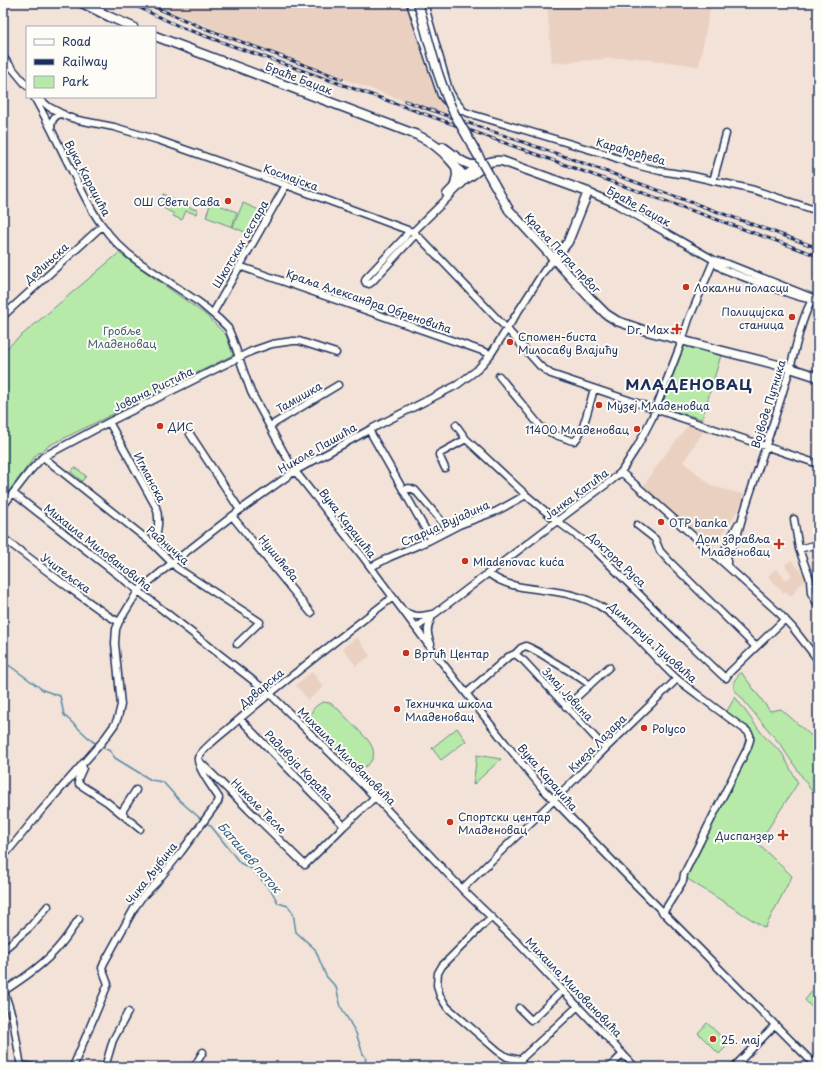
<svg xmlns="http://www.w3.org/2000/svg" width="821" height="1070" viewBox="0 0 821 1070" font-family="'Playpen Sans',sans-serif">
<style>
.built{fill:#ead0c0}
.green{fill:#b7e9a9;stroke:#698c84}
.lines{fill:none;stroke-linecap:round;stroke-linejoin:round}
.stream{stroke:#568ca9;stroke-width:1.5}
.minor-casing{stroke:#1b2f5e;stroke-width:9}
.major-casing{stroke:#1b2f5e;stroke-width:11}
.minor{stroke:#fdfcf7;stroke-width:6}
.major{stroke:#fdfcf7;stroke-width:8}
.rail-casing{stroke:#1b2f5e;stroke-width:3}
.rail{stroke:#fdfcf7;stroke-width:1.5;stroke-dasharray:4.5;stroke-linecap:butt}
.major-bridge-casing{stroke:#1b2f5e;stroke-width:11;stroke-linecap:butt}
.major-bridge{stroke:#fdfcf7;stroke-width:8}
.poi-dot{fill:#c8321e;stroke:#fdfcf7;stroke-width:1.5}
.labels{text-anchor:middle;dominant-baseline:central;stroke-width:4;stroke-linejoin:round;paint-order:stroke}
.street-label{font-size:11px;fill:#1b2f5e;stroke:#fdfcf7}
.poi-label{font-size:11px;fill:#1b2f5e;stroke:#fdfcf7;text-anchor:start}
.park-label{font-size:11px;fill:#425e71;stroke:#fdfcf7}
.water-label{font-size:12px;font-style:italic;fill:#385e84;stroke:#fdfcf7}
.district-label{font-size:15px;font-weight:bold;letter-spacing:1px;fill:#1b2f5e;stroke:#fdfcf7}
</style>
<rect width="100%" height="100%" fill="#f2e2d7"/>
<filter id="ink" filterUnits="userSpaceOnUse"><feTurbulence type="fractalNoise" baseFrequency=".025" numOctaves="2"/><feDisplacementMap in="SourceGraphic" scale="8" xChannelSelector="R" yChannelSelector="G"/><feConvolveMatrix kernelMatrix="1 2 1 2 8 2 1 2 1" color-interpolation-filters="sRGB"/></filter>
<g filter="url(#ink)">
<path class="built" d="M149 3H412L422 35 446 116 292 60Z
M547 3H711L699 66 630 57 552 63Z
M690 423 706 428 683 462 712 486 745 495 742 504 714 546 668 508 646 489 644 485 659 463Z
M791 560 807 579 794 590 795 592 791 596 786 591 783 593 768 576 776 569 786 580 792 575 785 565Z
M357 637 370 656 356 666 343 648Z
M312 672 324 687 308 700 296 685Z"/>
<path class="green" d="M164 194 180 203 181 200 189 204 188 207 197 210 196 214 186 211 182 220 173 216 174 214 158 205Z
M211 202 237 212 232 227 206 217Z
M243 203 259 210 249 234 233 227Z
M119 253 206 315 226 335 233 355 50 445 36 455 3 499V351Z
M684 346 721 355 702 419 661 407Z
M75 467 86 476 82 481 71 472Z
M741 672 770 711 781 709 816 740H818V796L811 790 780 744 734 689V681Z
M735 697 763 735 782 753 798 783 758 844 792 876 765 928 686 878 753 737 727 711Z
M323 702 330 703 337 708 368 740C373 747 376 754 371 761 369 765 363 769 358 767 348 765 320 734 312 725 309 713 312 707 323 702Z
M457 728 466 741 441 760 432 748Z
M477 755 501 759 473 785Z
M818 984V1014L805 1000Z
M707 1023 729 1044 719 1054 698 1033Z"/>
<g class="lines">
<path class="stream" d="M3 661 43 690 60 696 64 715 92 741 97 744
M100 746 110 751 115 758 151 780 163 782 179 800 202 820
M205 822 211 826 240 863 252 869 272 892 278 903 288 906 293 913 296 932 315 949 326 976 336 987 341 1007 356 1033 363 1054 366 1058 364 1065 367 1066V1067"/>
<g class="minor-casing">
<path id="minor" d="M410 3 441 95C448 106 462 111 474 115L608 155 632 164 660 171 693 176 754 190 818 211
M424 3 449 90 454 99 462 109
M3 57 27 86
M34 97C49 123 61 150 75 177 83 193 91 211 102 225 112 240 125 252 139 262L200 303 220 320 228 328 233 340 245 375 251 392 283 451 295 471 363 557 433 651 506 744 543 789 634 883 817 1067
M37 97 49 107 68 117 78 120 114 127 158 140 286 185 413 232 422 240 507 329 540 366 551 374 818 464
M51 129C51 121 54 114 63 114
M713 181 726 134
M588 192 614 203 714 260 728 264 818 300
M446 194 463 176 478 166
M409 231 404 238 366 278 365 281 366 283 369 284 372 282 416 234
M413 232 468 178
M714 260 718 266 723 269C743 277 764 285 785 292 793 295 803 299 812 299
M239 266 491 354
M213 313 286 185
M3 316 102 226
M499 376 540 426C548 432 557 436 567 439 569 440 572 441 574 441 582 439 591 398 594 389
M109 422 156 507C160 518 158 535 153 544
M456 425 466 439 526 495 557 521 592 547 686 641 724 677 726 678 729 673 785 619
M270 426 338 385
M369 430 431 539
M190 434 240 510
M43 457 153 544 177 568 260 622 237 644
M445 468 439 455V454L466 439
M621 472 727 566 779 613 793 628 818 660
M403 490 409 488 415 490 449 530
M13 493 269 693 375 797 462 889 519 944 635 1067
M3 506 30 471 43 457 109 422 252 351 272 344 293 341H299L336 353
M232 516 311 613
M794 519 799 549 810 579 811 593 818 605
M637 525 655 539 660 551 672 564 756 647
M3 538 68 587 107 615 119 622
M799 549 818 544
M724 555 726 547 738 524
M727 566V556L738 533 743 515C759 466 776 417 790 368 797 344 801 319 813 298
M371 567 390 557 428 541 459 525 497 511 526 495
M488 573C508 589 533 588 557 592 571 594 585 598 598 605 627 622 651 655 676 678 683 684 690 689 698 695 714 707 730 719 747 731L750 735V740L747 749 718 806 684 874 683 881 663 913
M405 612C416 618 421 616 433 614
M416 628 557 521 612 480 621 472 637 447 652 418 682 341 689 319 714 260
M431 644C426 632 427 627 433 615
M515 654 524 661 605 748
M467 693 508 657 515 654 521 648 526 646C536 650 545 656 554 662 566 669 579 676 590 685
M566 707 609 667
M240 719 344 826
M200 762 305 865 344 826 375 797
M82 764 83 768 78 779 79 784 107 802 140 829
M123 814V810L136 790
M3 857 41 811 102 742 115 724 118 717 121 705 120 695 115 643 116 629 119 622 138 591 172 563 240 510 295 471 369 430 457 385 477 370 491 354 544 271 554 259
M462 889 553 801 607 747 677 679
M491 917 442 966 438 973 437 985 440 996 447 1007 498 1051 507 1057 520 1060 524 1067
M3 950 30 927 48 906
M3 988 13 1019 21 1067
M4 991C24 978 46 963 61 944 68 936 73 927 79 919
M519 1008 531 1020 533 1019 563 990
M520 1060 578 1006
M21 1065 33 1067
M73 1067 108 984 102 968 104 963 135 907 142 897 156 883 181 852 218 802 219 798C214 790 196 766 198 758 200 751 223 733 229 728 282 682 337 640 393 597
M105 1067 113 1040 128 1012
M194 1067 203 1052
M610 1067 623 1054
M734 1067 775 1025"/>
</g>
<g class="major-casing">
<path id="major" d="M82 3 110 17 133 27
M155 36 417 135C430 141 441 149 450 160 456 166 460 174 468 178
M443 147C454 154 464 167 478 165 487 164 492 159 502 161L588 192 568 242 554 259
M468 178 479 170 487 166
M455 184 457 175 456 167
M509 210 590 298 606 314 617 321 643 330 715 349 790 368 818 377"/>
</g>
<use href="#minor" class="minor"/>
<use href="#major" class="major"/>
<g class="rail-casing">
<path id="rail" d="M129 3 183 28 230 45 383 99 818 256
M145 3 201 27 342 79
M405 101 569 158 818 248"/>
</g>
<use href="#rail" class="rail"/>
<g class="major-bridge-casing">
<path id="major-bridge" d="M418 3C429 40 437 80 455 115L509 210"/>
</g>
<use href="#major-bridge" class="major-bridge"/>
</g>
</g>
<g class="poi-dot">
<circle cx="228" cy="201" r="4"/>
<circle cx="686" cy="287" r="4"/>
<circle cx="792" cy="317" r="4"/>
<path d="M675 323h4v4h4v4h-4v4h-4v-4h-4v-4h4z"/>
<circle cx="510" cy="342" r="4"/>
<circle cx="599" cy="405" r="4"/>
<circle cx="160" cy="426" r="4"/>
<circle cx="637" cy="429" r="4"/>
<circle cx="661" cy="522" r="4"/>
<path d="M777 538h4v4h4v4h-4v4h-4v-4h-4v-4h4z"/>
<circle cx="465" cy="561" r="4"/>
<circle cx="406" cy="653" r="4"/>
<circle cx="397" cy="709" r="4"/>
<circle cx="644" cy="728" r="4"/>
<circle cx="450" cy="822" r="4"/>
<path d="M781 829h4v4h4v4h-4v4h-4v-4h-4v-4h4z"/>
<circle cx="713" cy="1039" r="4"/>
</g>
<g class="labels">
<g class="street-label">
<text transform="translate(299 78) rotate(21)">Браће Баџак</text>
<text transform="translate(631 151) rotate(16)">Карађорђева</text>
<text transform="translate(291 177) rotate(20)">Космајска</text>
<text transform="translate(88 178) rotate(62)">Вука Караџића</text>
<text transform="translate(639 206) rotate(29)">Браће Баџак</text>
<text transform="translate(240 244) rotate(-60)">Шкотских сестара</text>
<text transform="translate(563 253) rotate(47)">Краља Петра првог</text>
<text transform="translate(46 263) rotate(-42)">Дедињска</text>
<text transform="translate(369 301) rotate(19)">Краља Александра Обреновића</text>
<text transform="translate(153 389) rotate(-26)">Јована Ристића</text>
<text transform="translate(299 397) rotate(-30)">Тамишка</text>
<text transform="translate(768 404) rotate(-73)">Војводе Путника</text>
<text transform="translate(317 448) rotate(-30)">Николе Пашића</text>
<text transform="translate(150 477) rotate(62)">Игманска</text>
<text transform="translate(576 494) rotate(-37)">Јанка Катића</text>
<text transform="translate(348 523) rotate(52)">Вука Караџића</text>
<text transform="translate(445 523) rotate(-24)">Старца Вујадина</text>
<text transform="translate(168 545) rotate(41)">Радничка</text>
<text transform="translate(98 547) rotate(38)">Михаила Миловановића</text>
<text transform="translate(279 558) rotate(51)">Нушићева</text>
<text transform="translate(617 559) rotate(43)">Доктора Руса</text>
<text transform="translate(66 573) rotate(36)">Учитељска</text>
<text transform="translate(653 642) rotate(42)">Димитрија Туцовића</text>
<text transform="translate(261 688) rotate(-40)">Дрварска</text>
<text transform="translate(568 694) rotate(47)">Змај Јовина</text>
<text transform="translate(597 743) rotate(-45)">Кнеза Лазара</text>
<text transform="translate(347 756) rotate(45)">Михаила Миловановића</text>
<text transform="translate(299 765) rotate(46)">Радивоја Кораћа</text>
<text transform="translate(548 777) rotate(49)">Вука Караџића</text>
<text transform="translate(259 806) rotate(45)">Николе Тесле</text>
<text transform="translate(151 873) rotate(-52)">Чика Љубина</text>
<text transform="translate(574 987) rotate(46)">Михаила Миловановића</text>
</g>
<g class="poi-label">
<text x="220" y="201" text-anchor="end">ОШ Свети Сава</text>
<text x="694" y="287">Локални поласци</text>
<text x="784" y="311" text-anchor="end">Полицијска<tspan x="784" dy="13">станица</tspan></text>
<text x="669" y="329" text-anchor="end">Dr. Max</text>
<text x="518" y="336">Спомен-биста<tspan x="518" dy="13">Милосаву Влајићу</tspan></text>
<text x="607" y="405">Музеј Младеновца</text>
<text x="168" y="426">ДИС</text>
<text x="629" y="429" text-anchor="end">11400 Младеновац</text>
<text x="669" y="522">OTP banka</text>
<text x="770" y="538" text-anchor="end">Дом здравља<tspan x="770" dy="13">Младеновац</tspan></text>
<text x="473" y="561">Mladenovac kuća</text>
<text x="414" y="653">Вртић Центар</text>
<text x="405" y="703">Техничка школа<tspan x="405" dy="13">Младеновац</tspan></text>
<text x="652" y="728">Polyco</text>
<text x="458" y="816">Спортски центар<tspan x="458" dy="13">Младеновац</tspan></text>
<text x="774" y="835" text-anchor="end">Диспанзер</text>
<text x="721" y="1039">25. мај</text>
</g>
<g class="park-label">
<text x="122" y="330">Гробље<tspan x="122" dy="13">Младеновац</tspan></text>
</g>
<g class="water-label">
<text transform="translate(250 857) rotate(49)">Баташев поток</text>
</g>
<g class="district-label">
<text x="689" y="383">МЛАДЕНОВАЦ</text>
</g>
</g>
<rect width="821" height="1070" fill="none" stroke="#fdfcf7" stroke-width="16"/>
<rect x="8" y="8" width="805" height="1054" fill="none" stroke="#1b2f5e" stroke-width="1.5" filter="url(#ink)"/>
<rect x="26" y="26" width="130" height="72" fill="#fdfcf7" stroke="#a3aaba"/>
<rect x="34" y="39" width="20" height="6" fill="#fdfcf7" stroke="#a3aaba"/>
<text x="62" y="46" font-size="12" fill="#1b2f5e">Road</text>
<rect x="34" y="59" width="20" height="6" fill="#1b2f5e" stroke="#a3aaba"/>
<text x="62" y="66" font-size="12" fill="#1b2f5e">Railway</text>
<rect x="34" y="76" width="20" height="12" fill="#b7e9a9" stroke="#a3aaba"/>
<text x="62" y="86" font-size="12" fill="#1b2f5e">Park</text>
</svg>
